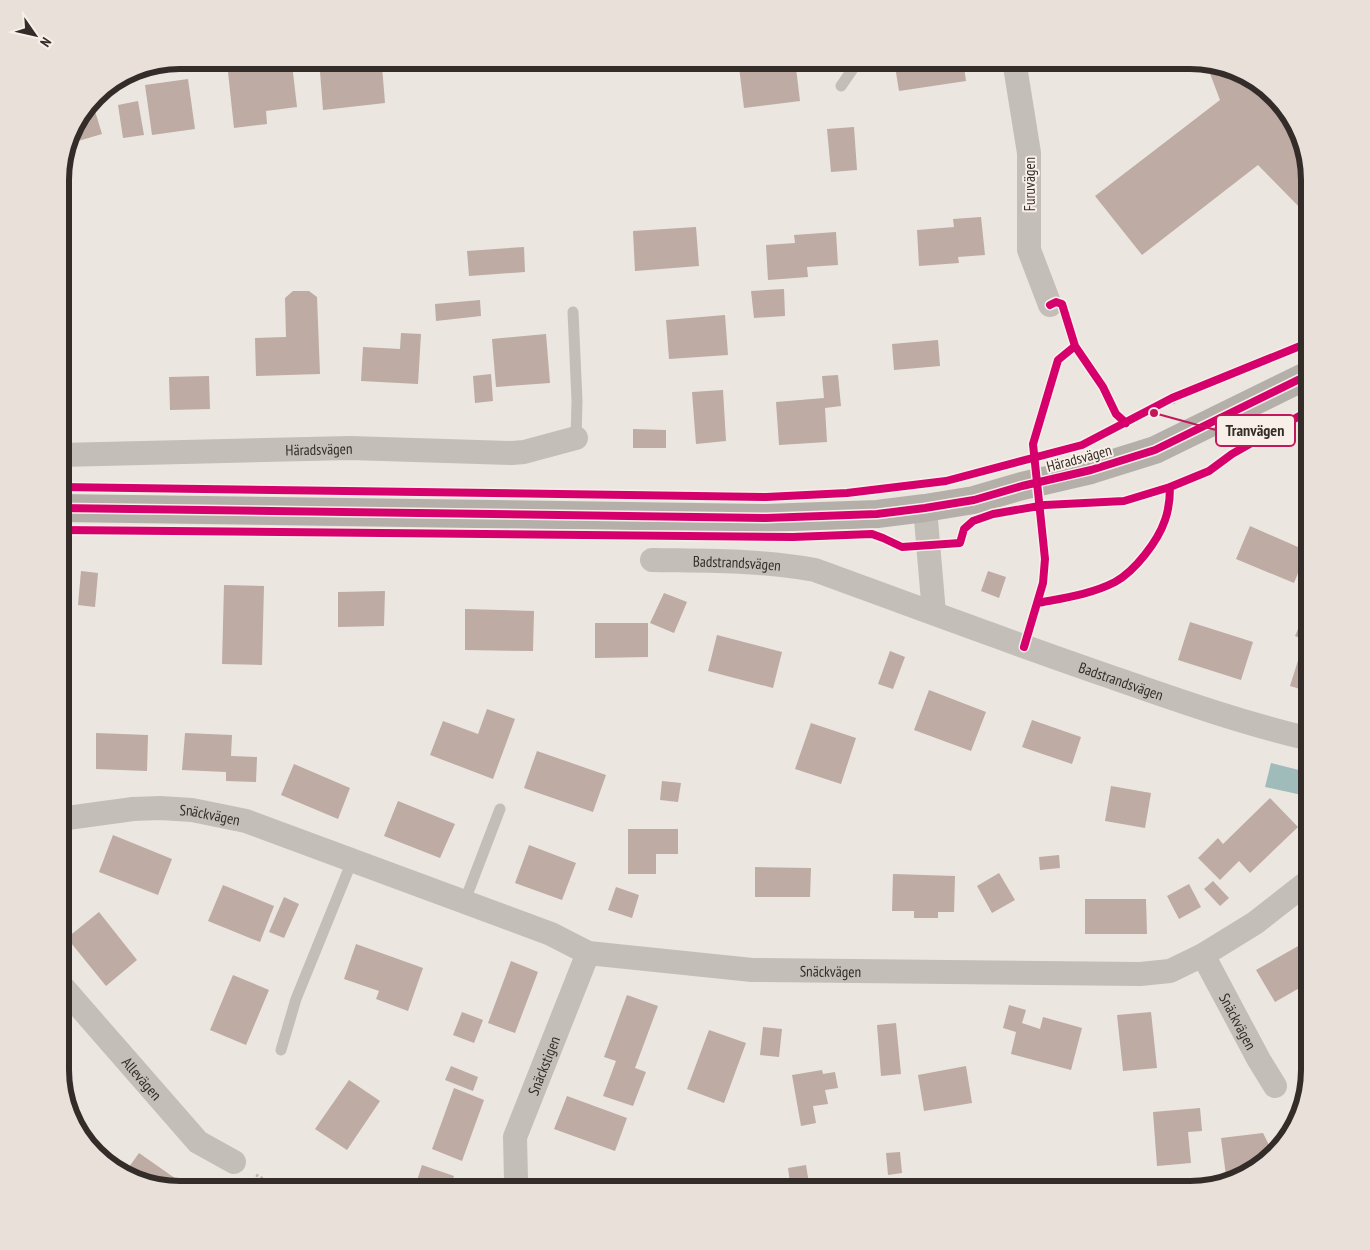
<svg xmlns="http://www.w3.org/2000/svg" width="1370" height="1250" viewBox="0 0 1370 1250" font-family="'PT Sans Narrow',sans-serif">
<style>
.water{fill:#9fbbba}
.building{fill:#bdaba4}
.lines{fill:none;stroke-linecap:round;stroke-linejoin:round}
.path{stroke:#bdb7b2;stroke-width:3;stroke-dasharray:2.5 2.5;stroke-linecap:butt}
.lane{stroke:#c4beb9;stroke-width:11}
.street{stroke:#c4beb9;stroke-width:24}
.secondary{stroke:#b5afaa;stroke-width:28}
.cycleway-casing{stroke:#f8f0e8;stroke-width:11}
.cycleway{stroke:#d6006c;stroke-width:8}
.labels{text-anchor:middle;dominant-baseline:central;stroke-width:4;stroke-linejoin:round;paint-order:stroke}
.street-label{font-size:15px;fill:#342c28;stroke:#f8f0e8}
.rim{fill:none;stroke:#342c28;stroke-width:6}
.leader{fill:none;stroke:#c2185b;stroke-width:2}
.callout-dot{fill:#c2185b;stroke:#f8f0e8;stroke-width:2}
.callout{fill:#f8f0e8;stroke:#c2185b;stroke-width:2}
.callout-label{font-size:16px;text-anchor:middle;font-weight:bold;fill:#342c28}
</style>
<rect width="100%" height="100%" fill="#ece6e0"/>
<path class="water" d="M1271 763 1307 772 1302 795 1265 787Z"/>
<path class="building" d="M358 60 359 68 382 66 385 103 323 110 320 72 339 70 338 62Z
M795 60 800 101 744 108 739 67Z
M894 60H963L966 81 899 91Z
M1206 63 1236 69 1275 95 1301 134 1310 172V218L1258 165 1142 255 1095 196 1220 100Z
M292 64 297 107 266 111 267 124 234 128 228 72Z
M188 79 195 129 152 135 145 85Z
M92 101 102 134 68 144 73 127Z
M138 101 144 135 123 138 118 105Z
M854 127 857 170 831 172 827 129Z
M981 217 985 255 958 257 959 263 919 266 917 230 954 227 953 219Z
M696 227 699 266 635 271 633 231Z
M836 232 838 265 807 267 808 277 768 280 766 245 795 243 794 235Z
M524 247 525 272 469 276 467 251Z
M784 289 785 316 754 318 751 291Z
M293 291H309L317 297 320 374 256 376 255 338 286 337 285 298Z
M480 300 481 316 436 321 435 304Z
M725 315 728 355 669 359 666 320Z
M401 333 421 334 418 384 361 381 363 347 400 349Z
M546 334 550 383 496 387 492 339Z
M938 340 940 366 894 370 892 344Z
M491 374 493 401 475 403 473 376Z
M838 375 841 406 825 408 827 442 779 445 776 402 824 398 822 376Z
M209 376 210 409 170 410 169 377Z
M723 390 726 441 696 444 692 392Z
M633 429 666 430V448H633Z
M1310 448V467L1301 454Z
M1250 526 1307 551 1294 583 1236 559Z
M81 571 98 573 95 607 78 605Z
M988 571 1006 577 999 598 981 591Z
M224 585 264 586 262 665 222 664Z
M385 591 384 626 338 627V592Z
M664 593 687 602 674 633 650 623Z
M465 609 534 611 533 651 465 650Z
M1302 620 1310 623V642L1295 636Z
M1190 622 1253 642 1241 680 1178 660Z
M595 623H648V657L595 658Z
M717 635 782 652 773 688 708 671Z
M890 651 905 657 893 689 878 684Z
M1301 651 1310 654V692L1290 686Z
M929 690 986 712 971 751 914 730Z
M487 709 515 719 493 779 430 755 443 721 478 734Z
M1032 720 1081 737 1072 764 1022 747Z
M811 723 856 738 841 784 795 769Z
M96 733 148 735 147 771 96 769Z
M185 733 232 735 231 756 257 757 256 782 226 781V772L182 770Z
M537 751 606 775 593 812 524 788Z
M294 764 350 788 338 819 281 795Z
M662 781 681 783 678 802 660 800Z
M1111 786 1151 793 1145 828 1105 821Z
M1270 798 1298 827 1250 873 1239 861 1220 880 1198 858 1218 838 1223 844Z
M398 801 455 824 440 858 384 836Z
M628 829H678V854H656V874H628Z
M113 835 172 859 158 895 99 872Z
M529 845 576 863 562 900 515 883Z
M1059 855 1060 868 1040 870 1039 857Z
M755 867 811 868 810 897H755Z
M999 873 1015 900 992 913 977 886Z
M893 874 955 876 954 912H938V918H914V911H892Z
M1213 881 1229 898 1220 906 1204 889Z
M1189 884 1201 907 1179 919 1167 896Z
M223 885 274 906 260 942 208 921Z
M616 887 639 895 632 918 608 910Z
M284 897 299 904 284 938 269 932Z
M1085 899H1146L1147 934H1085Z
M99 912 137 960 106 986 67 938Z
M356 944 423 968 408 1011 376 999 379 991 344 979Z
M1300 945 1310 962V982L1275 1002 1256 970Z
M511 961 538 972 515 1033 488 1023Z
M233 975 269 990 246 1045 210 1030Z
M627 995 658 1006 635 1068 646 1072 633 1106 603 1096 616 1061 604 1057Z
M1009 1005 1026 1010 1022 1023 1040 1029 1043 1017 1082 1028 1071 1070 1011 1054 1016 1032 1003 1028Z
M462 1012 483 1020 474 1043 453 1035Z
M1151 1012 1157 1068 1123 1071 1117 1015Z
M896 1023 901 1074 881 1076 877 1025Z
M763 1027 782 1029 779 1057 760 1055Z
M709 1030 746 1043 724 1103 687 1089Z
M451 1066 478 1077 473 1091 445 1080Z
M966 1066 972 1103 924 1111 918 1075Z
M822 1070 823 1074 835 1072 838 1088 825 1090 828 1104 813 1106 816 1123 801 1126 792 1075Z
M349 1080 380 1101 347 1150 315 1129Z
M454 1088 484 1100 462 1161 432 1149Z
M567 1096 627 1118 615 1151 554 1129Z
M1200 1108 1202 1131 1188 1132 1191 1163 1157 1166 1153 1112Z
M74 1123 91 1134 86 1142 85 1140Z
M1263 1133 1274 1155 1236 1181 1227 1183 1221 1138Z
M900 1152 902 1173 888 1175 886 1153Z
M139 1153 179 1181 174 1189 134 1181 124 1174Z
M422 1165 454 1176 449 1190H414Z
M806 1165 810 1190H791L788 1168Z"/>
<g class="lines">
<path class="path" d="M1172 398 1174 404
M256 1175 273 1184 278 1190"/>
<path class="lane" d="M841 86 859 60
M573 312 577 401 576 438
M464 903 500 809
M281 1050 296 999 352 861"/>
<g class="street">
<path d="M1014 60 1029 153V250L1050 305"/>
<path id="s1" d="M60 455 350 448 512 453 524 452 576 438"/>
<path d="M925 508 934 613"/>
<path id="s2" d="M652 560C706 561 761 560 815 570 913 606 1012 643 1111 677 1177 700 1242 723 1310 739"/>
<path id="s3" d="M60 819 133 809 160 808 192 810 246 821 551 934 588 953 752 970 1140 974 1170 971 1203 955 1255 923 1310 880"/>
<path id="s4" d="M1203 955 1259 1060 1275 1086"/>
<path id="s5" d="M60 984 198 1142 234 1162"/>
<path id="s6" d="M516 1180 515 1137 588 953"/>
</g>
<path class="secondary" d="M60 508 766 518 877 514 925 508 974 500 1022 486 1091 470 1155 450 1310 374"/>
<g class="cycleway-casing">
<path id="cycleway" d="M1075 346 1103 387 1116 414 1126 423
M60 487 766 497 847 493 946 481 1082 445 1172 398 1310 342
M60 508 766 518 877 514 925 508 974 500 1022 486 1091 470 1155 450 1310 374
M60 530 793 537 872 534 883 538 902 547 960 543 964 529 973 521 993 514 1045 505 1124 501 1170 487 1209 471 1232 454 1310 410
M1038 603C1064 598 1092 594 1115 582 1135 571 1158 541 1165 520 1169 509 1170 498 1170 487
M1024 647 1043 583 1045 559 1033 444 1058 360 1075 346 1062 304 1056 302 1050 305"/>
</g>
<use href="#cycleway" class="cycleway"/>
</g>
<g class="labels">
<g class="street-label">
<text transform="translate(1029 184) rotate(-90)">Furuvägen</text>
<text stroke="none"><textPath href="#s1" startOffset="259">Häradsvägen</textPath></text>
<text transform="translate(1079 458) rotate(-15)">Häradsvägen</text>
<text stroke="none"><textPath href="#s2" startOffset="85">Badstrandsvägen</textPath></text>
<text stroke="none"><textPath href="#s2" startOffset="489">Badstrandsvägen</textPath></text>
<text stroke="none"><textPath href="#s3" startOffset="151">Snäckvägen</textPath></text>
<text stroke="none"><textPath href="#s3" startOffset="798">Snäckvägen</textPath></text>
<text stroke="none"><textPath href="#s4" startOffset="75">Snäckvägen</textPath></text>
<text stroke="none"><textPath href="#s6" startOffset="120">Snäckstigen</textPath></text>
<text stroke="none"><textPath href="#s5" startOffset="125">Allevägen</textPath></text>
</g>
</g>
<path d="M0 0H1370V1250H0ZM180 69H1190A111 111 0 0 1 1301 180V1070A111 111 0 0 1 1190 1181H180A111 111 0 0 1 69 1070V180A111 111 0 0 1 180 69Z" fill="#e8e0d9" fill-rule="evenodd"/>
<path class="rim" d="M180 69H1190A111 111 0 0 1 1301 180V1070A111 111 0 0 1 1190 1181H180A111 111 0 0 1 69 1070V180A111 111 0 0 1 180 69Z"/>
<path class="leader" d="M1154 413L1216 430"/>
<circle class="callout-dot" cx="1154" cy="413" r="5"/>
<rect class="callout" x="1216" y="415" width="79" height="31" rx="5"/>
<g class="callout-label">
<text x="1255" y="436">Tranvägen</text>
</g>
<g transform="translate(35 35) rotate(124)" stroke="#f8f0e8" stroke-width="4" paint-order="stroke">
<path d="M0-4L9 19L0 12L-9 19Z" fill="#342c28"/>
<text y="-8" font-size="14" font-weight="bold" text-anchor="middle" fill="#342c28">N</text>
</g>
</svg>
